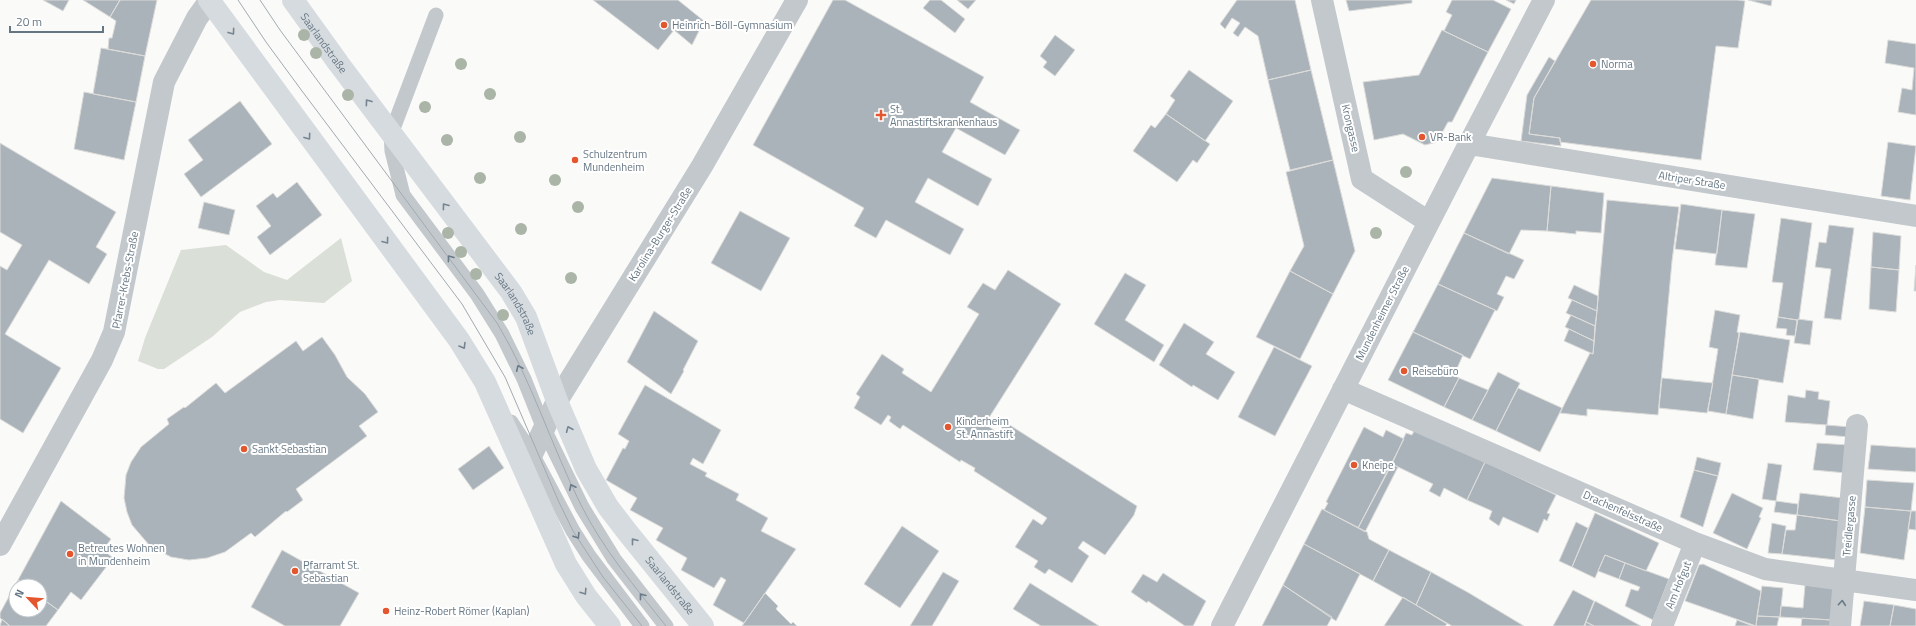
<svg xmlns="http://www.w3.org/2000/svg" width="1916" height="626" viewBox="0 0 1916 626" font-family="'Titillium Web',sans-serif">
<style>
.green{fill:#dadfd7}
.building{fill:#aab3b9;stroke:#dcdcda}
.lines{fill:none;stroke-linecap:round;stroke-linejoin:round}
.lane{stroke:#c3c8cc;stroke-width:15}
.street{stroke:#c3c8cc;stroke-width:22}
.secondary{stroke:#d6dbdf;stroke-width:22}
.tram{stroke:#a2aab0;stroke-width:1}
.tree{fill:#aab4a7}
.oneway{stroke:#768591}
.oneway2{stroke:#6a7a87}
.poi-dot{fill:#e4572e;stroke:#fff;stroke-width:1.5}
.labels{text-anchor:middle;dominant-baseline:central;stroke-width:4;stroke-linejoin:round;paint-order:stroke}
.poi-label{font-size:11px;fill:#657683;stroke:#fff;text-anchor:start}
.street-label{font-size:11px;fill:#657683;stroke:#fff}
</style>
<rect width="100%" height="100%" fill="#fafaf8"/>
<path class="green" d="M341 238 352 281 324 303 280 300 266 302 240 312 212 337 164 369H158L138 361 145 338 181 250 226 245 264 272 287 280Z"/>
<path class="building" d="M43 0H69L63 11Z
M83 0H120L110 17Z
M120 0H157L145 56 108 49 109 38H112L116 21 110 17Z
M593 0H678L704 21 692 45 674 30 658 50Z
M833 0H845L984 77 970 102 1020 130 1005 155 956 128 942 152 992 179 978 206 928 178 915 202 964 229 950 255 886 220 876 238 854 226 864 208 753 145Z
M930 0H941L965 19 955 33 923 8Z
M957 0H976L968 9Z
M1237 0H1295L1311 70 1268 80 1258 36 1245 27 1238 37 1233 33 1240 23 1232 18 1225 29 1220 24Z
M1346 0H1412V3L1349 11Z
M1452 0H1493L1511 9 1488 52 1444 31 1452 15 1446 12Z
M1506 0H1516L1514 4Z
M1591 0H1738L1745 1 1738 48 1716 46 1701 160 1560 142V138L1529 134 1534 98Z
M1748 0H1772L1771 6Z
M1442 30 1488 52 1452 122H1448L1437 142 1425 145 1403 134 1374 140 1363 82 1419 75Z
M1055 35 1075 50 1055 76 1043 67 1047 62 1040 56Z
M1888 40 1916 44V115L1898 112 1902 88 1912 90 1914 68 1885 63Z
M101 48 145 56 136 102 93 94Z
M1549 57 1555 61 1534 98 1529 134 1560 138 1561 146 1521 141 1527 95Z
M1189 70 1233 101 1205 141 1166 114 1175 100 1170 96Z
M1311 70 1333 160 1290 170 1268 80Z
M84 92 136 102 124 160 74 149Z
M240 101 272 144 201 197 184 174 203 160 188 140Z
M1166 114 1210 144 1197 163 1193 160 1177 182 1133 151 1151 125 1155 128Z
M1888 142 1916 146 1910 200 1881 196Z
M0 143 116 212 96 247 107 254 89 284 49 260 5 334 61 368 23 433 0 419V266L7 270 22 245 0 232Z
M1333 160 1355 251 1333 294 1290 271 1304 246 1286 172Z
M1492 178 1551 186 1547 231 1521 230 1509 254 1464 233Z
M297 182 322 215 270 255 257 237 271 226 256 206 273 193 277 198Z
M1551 186 1604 193 1601 233 1576 231V234L1547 231Z
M1607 200 1679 207 1672 261 1658 415 1587 409V416L1560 413 1590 353 1593 354Z
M204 202 235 210 229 235 198 228Z
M1681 204 1722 210 1717 254 1675 249Z
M1722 210 1755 214 1747 268 1715 265Z
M740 211 790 238 761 291 711 263Z
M1781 218 1812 223 1799 319 1797 320 1778 317 1783 283 1772 282Z
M1829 225 1854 228 1841 320 1824 318 1831 269 1815 267 1819 242 1826 243Z
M1873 232 1901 236 1899 270 1871 267Z
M1464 233 1524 260 1514 279 1506 276 1497 294 1504 297 1497 311 1438 284Z
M1916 265V291H1914Z
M1871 267 1899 270 1896 312 1869 309Z
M1008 270 1061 304 985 424 998 433 1005 422 1137 506 1134 515 1105 555 1083 541 1078 548 1089 556 1072 583 1049 569 1045 574 1034 567 1038 561 1015 547 1033 519 1042 525 1047 518 974 471 975 468 961 460 960 462 903 425 900 429 889 421 891 417 888 415 881 425 854 408 860 397 856 394 882 354 904 369 902 373 931 392 979 314 967 307 983 283 995 290Z
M1290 271 1333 294 1300 359 1256 337Z
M1125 273 1146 285 1125 320 1164 345 1154 362 1094 324Z
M1438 284 1495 310 1470 359 1413 332Z
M1574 285 1598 296 1597 311 1568 298Z
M1572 300 1597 311 1595 326 1566 313Z
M1715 310 1740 315 1737 332 1739 333 1726 414 1708 411 1718 349 1709 347Z
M654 311 698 341 683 370 684 371 671 394 627 362Z
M1571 315 1595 326 1594 341 1565 327Z
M1778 317 1797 320 1795 336 1786 335 1787 329 1776 328Z
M1798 319 1813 321 1810 345 1794 343Z
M1184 323 1214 342 1206 354 1235 372 1218 400 1193 385 1192 387 1159 365Z
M1569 329 1594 341 1593 354 1564 341Z
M1413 332 1463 355 1454 375 1459 378 1444 407 1388 380Z
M1740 332 1790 340 1783 383 1732 375Z
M322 337 335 355 347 377 365 394 378 412 359 426 367 436 296 489 303 500 287 512 286 511 255 537 251 533 225 552 207 558 189 560 171 557 150 546 132 525 127 512 124 498 126 475 131 462 141 447 169 424 167 419 184 407 185 408 216 383 225 393 296 341 303 351Z
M1274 347 1312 366 1275 436 1238 417Z
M1498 372 1520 383 1496 431 1472 420Z
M1732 375 1759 379 1753 419 1726 414Z
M1459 378 1488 390 1472 420 1444 407Z
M1662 378 1713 383 1707 413 1659 408Z
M645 385 721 430 703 464 693 458 690 464 707 473 705 476 739 494 736 500 768 518 761 531 796 549 744 623 713 605 726 580 721 577 714 588 681 570 687 558 656 540 663 528 630 510 637 498 606 480 623 448 625 449 629 441 618 434Z
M1518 388 1562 408 1540 452 1496 431Z
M1806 390 1819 392 1818 399 1830 401 1827 425 1785 422 1788 395 1805 398Z
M1826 425 1851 427 1850 437 1825 435Z
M1364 427 1383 437 1386 430 1404 439 1358 528 1324 510 1328 503 1326 502Z
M1415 429 1485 462 1467 500 1444 488 1440 497 1429 491 1433 484 1392 464 1406 433 1412 435Z
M1817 443 1849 445 1846 473 1813 470Z
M1871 445 1916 448V472L1868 469Z
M489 446 504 468 473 490 458 469Z
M1697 457 1721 463 1718 476 1694 470Z
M1485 462 1556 495 1547 513 1550 514 1547 521 1544 519 1538 533 1503 517 1499 526 1489 519 1492 511 1467 500Z
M1768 463 1782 465 1776 501 1762 499Z
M1392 464 1398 467 1365 532 1358 528Z
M1694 470 1718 476 1703 527 1680 517Z
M1867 480 1914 483 1911 511 1865 507Z
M1732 493 1763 508 1759 517 1761 518 1747 549 1713 533Z
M1800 493 1843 498 1841 521 1797 515Z
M61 501 111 539 103 550 113 558 81 600 71 592 58 610 40 597V586H26L18 580Z
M1776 501 1798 504 1797 515 1774 512Z
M1865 507 1911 511 1904 560 1860 553Z
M1322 509 1367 532 1369 539 1389 550 1373 581 1304 544Z
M1911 511H1916V530L1908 529Z
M1595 513 1659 543 1646 571 1605 555 1595 578 1572 567Z
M1797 515 1841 521 1837 560 1782 554 1786 530H1795Z
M1576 522 1588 528 1572 567 1559 561Z
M1772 523 1786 526 1782 554 1768 553Z
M902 526 939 551 900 608 864 584Z
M1304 544 1360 574 1336 621 1283 585Z
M282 550 359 593 340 626H285L251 607Z
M1389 550 1431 572 1416 605 1373 581Z
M1605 555 1625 563 1619 579 1598 571Z
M1625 563 1669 579 1653 620 1625 606 1631 589 1638 591 1640 587 1619 579Z
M1703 564 1761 591 1756 626 1685 601 1699 565Z
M943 572 959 581 932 626H910Z
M1431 572 1469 593 1524 626H1452L1416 605Z
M1163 573 1206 601 1193 626H1185L1148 601 1147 603 1131 592 1143 574 1157 582Z
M18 580 26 586H16V610H40V597L58 610 46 626H10L0 618V613Z
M1030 583 1096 624 1099 626H1041L1013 609Z
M1283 585 1332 617 1327 626H1262Z
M1805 585 1834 588 1831 620 1780 617 1781 606 1803 608Z
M1762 586 1783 588 1780 617 1757 616Z
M1573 590 1594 601 1584 626H1553Z
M765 593 778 606 776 609 791 624 793 622 797 626H742Z
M1403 597 1416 605 1447 624 1445 626H1384Z
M1595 601 1641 626H1594L1586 622Z
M1864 601 1894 605 1890 626H1860Z
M1894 605 1916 609V626H1890Z
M1757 616 1779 617 1777 626H1756Z
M1802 618 1831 620 1830 626H1801Z
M2 619 10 626H0Z
M1737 620 1753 626H1735Z
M1586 622 1594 626H1585Z"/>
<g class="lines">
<path class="lane" d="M436 15 391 134 392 151 403 195 477 294 502 334 524 379 544 429 582 507 614 559 666 626
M511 422 532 454 573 531 589 556 642 626"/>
<path class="street" d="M1322 0 1362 179 1429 222
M1469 144 1916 216
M1343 389 1695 543 1765 569 1916 590
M525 469 557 401 702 166 797 0
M0 545 102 360 114 332 164 82 197 18 210 0
M1222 626 1469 144 1544 0
M1662 626 1695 543
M1840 626 1857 425"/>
<g class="secondary">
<path d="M209 0 459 340 485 382 566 564 586 596 610 626"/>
<path id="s1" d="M293 0 339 64 511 292 526 317 557 401 586 469 608 507 628 533 703 626"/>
</g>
<path class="tram" d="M238 0 266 42 302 91 462 304 505 377 558 500 573 531 603 577 642 626
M260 0 280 30 497 323C532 381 551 445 581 505 603 549 635 587 666 626"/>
</g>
<g class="tree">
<circle cx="304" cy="35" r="6"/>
<circle cx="316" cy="53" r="6"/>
<circle cx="461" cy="64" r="6"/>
<circle cx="490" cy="94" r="6"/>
<circle cx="348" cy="95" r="6"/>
<circle cx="425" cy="107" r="6"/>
<circle cx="520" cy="137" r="6"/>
<circle cx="447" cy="140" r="6"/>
<circle cx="1406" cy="172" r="6"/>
<circle cx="480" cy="178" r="6"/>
<circle cx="555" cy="180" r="6"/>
<circle cx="578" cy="207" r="6"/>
<circle cx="521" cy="229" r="6"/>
<circle cx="448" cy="233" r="6"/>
<circle cx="1376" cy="233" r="6"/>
<circle cx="461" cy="252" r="6"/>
<circle cx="476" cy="274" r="6"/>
<circle cx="571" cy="278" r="6"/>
<circle cx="503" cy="315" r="6"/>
</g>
<defs><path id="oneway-chevron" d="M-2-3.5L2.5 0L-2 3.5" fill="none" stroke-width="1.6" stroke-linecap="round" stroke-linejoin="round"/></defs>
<g class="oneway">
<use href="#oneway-chevron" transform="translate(232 32) rotate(54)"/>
<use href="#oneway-chevron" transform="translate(368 102) rotate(-126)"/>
<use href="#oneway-chevron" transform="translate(308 137) rotate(54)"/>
<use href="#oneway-chevron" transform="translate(445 206) rotate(-127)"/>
<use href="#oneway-chevron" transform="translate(386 241) rotate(53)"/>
<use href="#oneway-chevron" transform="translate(463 346) rotate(59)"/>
<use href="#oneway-chevron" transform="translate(569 429) rotate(-113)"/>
<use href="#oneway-chevron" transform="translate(634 541) rotate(-128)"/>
<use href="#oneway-chevron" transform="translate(584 592) rotate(57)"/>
</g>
<g class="oneway2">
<use href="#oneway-chevron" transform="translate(450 258) rotate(-127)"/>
<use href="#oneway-chevron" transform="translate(519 368) rotate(-115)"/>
<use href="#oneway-chevron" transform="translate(572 487) rotate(-116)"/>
<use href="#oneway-chevron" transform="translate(577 536) rotate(58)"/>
<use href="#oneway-chevron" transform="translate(642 596) rotate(-128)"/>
<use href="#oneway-chevron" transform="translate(1842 603) rotate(-85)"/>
</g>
<g class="poi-dot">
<circle cx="664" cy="25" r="4"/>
<circle cx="1593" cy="64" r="4"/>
<path d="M879 109h4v4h4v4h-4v4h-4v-4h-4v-4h4z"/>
<circle cx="1422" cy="137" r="4"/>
<circle cx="575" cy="160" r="4"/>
<circle cx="1404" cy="371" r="4"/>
<circle cx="948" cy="427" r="4"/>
<circle cx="244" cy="449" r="4"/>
<circle cx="1354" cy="465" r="4"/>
<circle cx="70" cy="554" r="4"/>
<circle cx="295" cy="571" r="4"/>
<circle cx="386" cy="611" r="4"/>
</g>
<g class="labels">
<g class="poi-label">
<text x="672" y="25">Heinrich-Böll-Gymnasium</text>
<text x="1601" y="64">Norma</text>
<text x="890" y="109">St.<tspan x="890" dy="13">Annastiftskrankenhaus</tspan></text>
<text x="1430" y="137">VR-Bank</text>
<text x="583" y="154">Schulzentrum<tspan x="583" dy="13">Mundenheim</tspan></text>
<text x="1412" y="371">Reisebüro</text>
<text x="956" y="421">Kinderheim<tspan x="956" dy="13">St. Annastift</tspan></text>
<text x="252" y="449">Sankt Sebastian</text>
<text x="1362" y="465">Kneipe</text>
<text x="78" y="548">Betreutes Wohnen<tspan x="78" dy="13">in Mundenheim</tspan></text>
<text x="303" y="565">Pfarramt St.<tspan x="303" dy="13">Sebastian</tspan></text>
<text x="394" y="611">Heinz-Robert Römer (Kaplan)</text>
</g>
<g class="street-label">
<text stroke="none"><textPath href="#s1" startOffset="53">Saarlandstraße</textPath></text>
<text transform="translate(1351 128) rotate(77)">Krongasse</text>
<text transform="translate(1692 180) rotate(9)">Altriper Straße</text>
<text transform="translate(660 234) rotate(-58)">Karolina-Burger-Straße</text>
<text transform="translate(125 280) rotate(-79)">Pfarrer-Krebs-Straße</text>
<text stroke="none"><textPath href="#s1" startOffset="377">Saarlandstraße</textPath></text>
<text transform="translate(1382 313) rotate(-63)">Mundenheimer Straße</text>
<text transform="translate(1623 511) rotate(24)">Drachenfelsstraße</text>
<text transform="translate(1849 526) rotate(-85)">Treidlergasse</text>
<text stroke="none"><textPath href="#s1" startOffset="701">Saarlandstraße</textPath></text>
<text transform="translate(1678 585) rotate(-68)">Am Hofgut</text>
</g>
</g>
<g transform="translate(28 598) rotate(296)"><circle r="19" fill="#ffffff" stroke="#c1c8cd"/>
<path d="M0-3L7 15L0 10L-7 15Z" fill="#e4572e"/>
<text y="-6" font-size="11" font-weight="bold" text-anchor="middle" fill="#657683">N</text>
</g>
<path d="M10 26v6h93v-6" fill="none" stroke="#657683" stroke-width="2"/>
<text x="16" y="26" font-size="12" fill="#657683" stroke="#ffffff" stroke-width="3" paint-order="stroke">20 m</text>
</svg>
